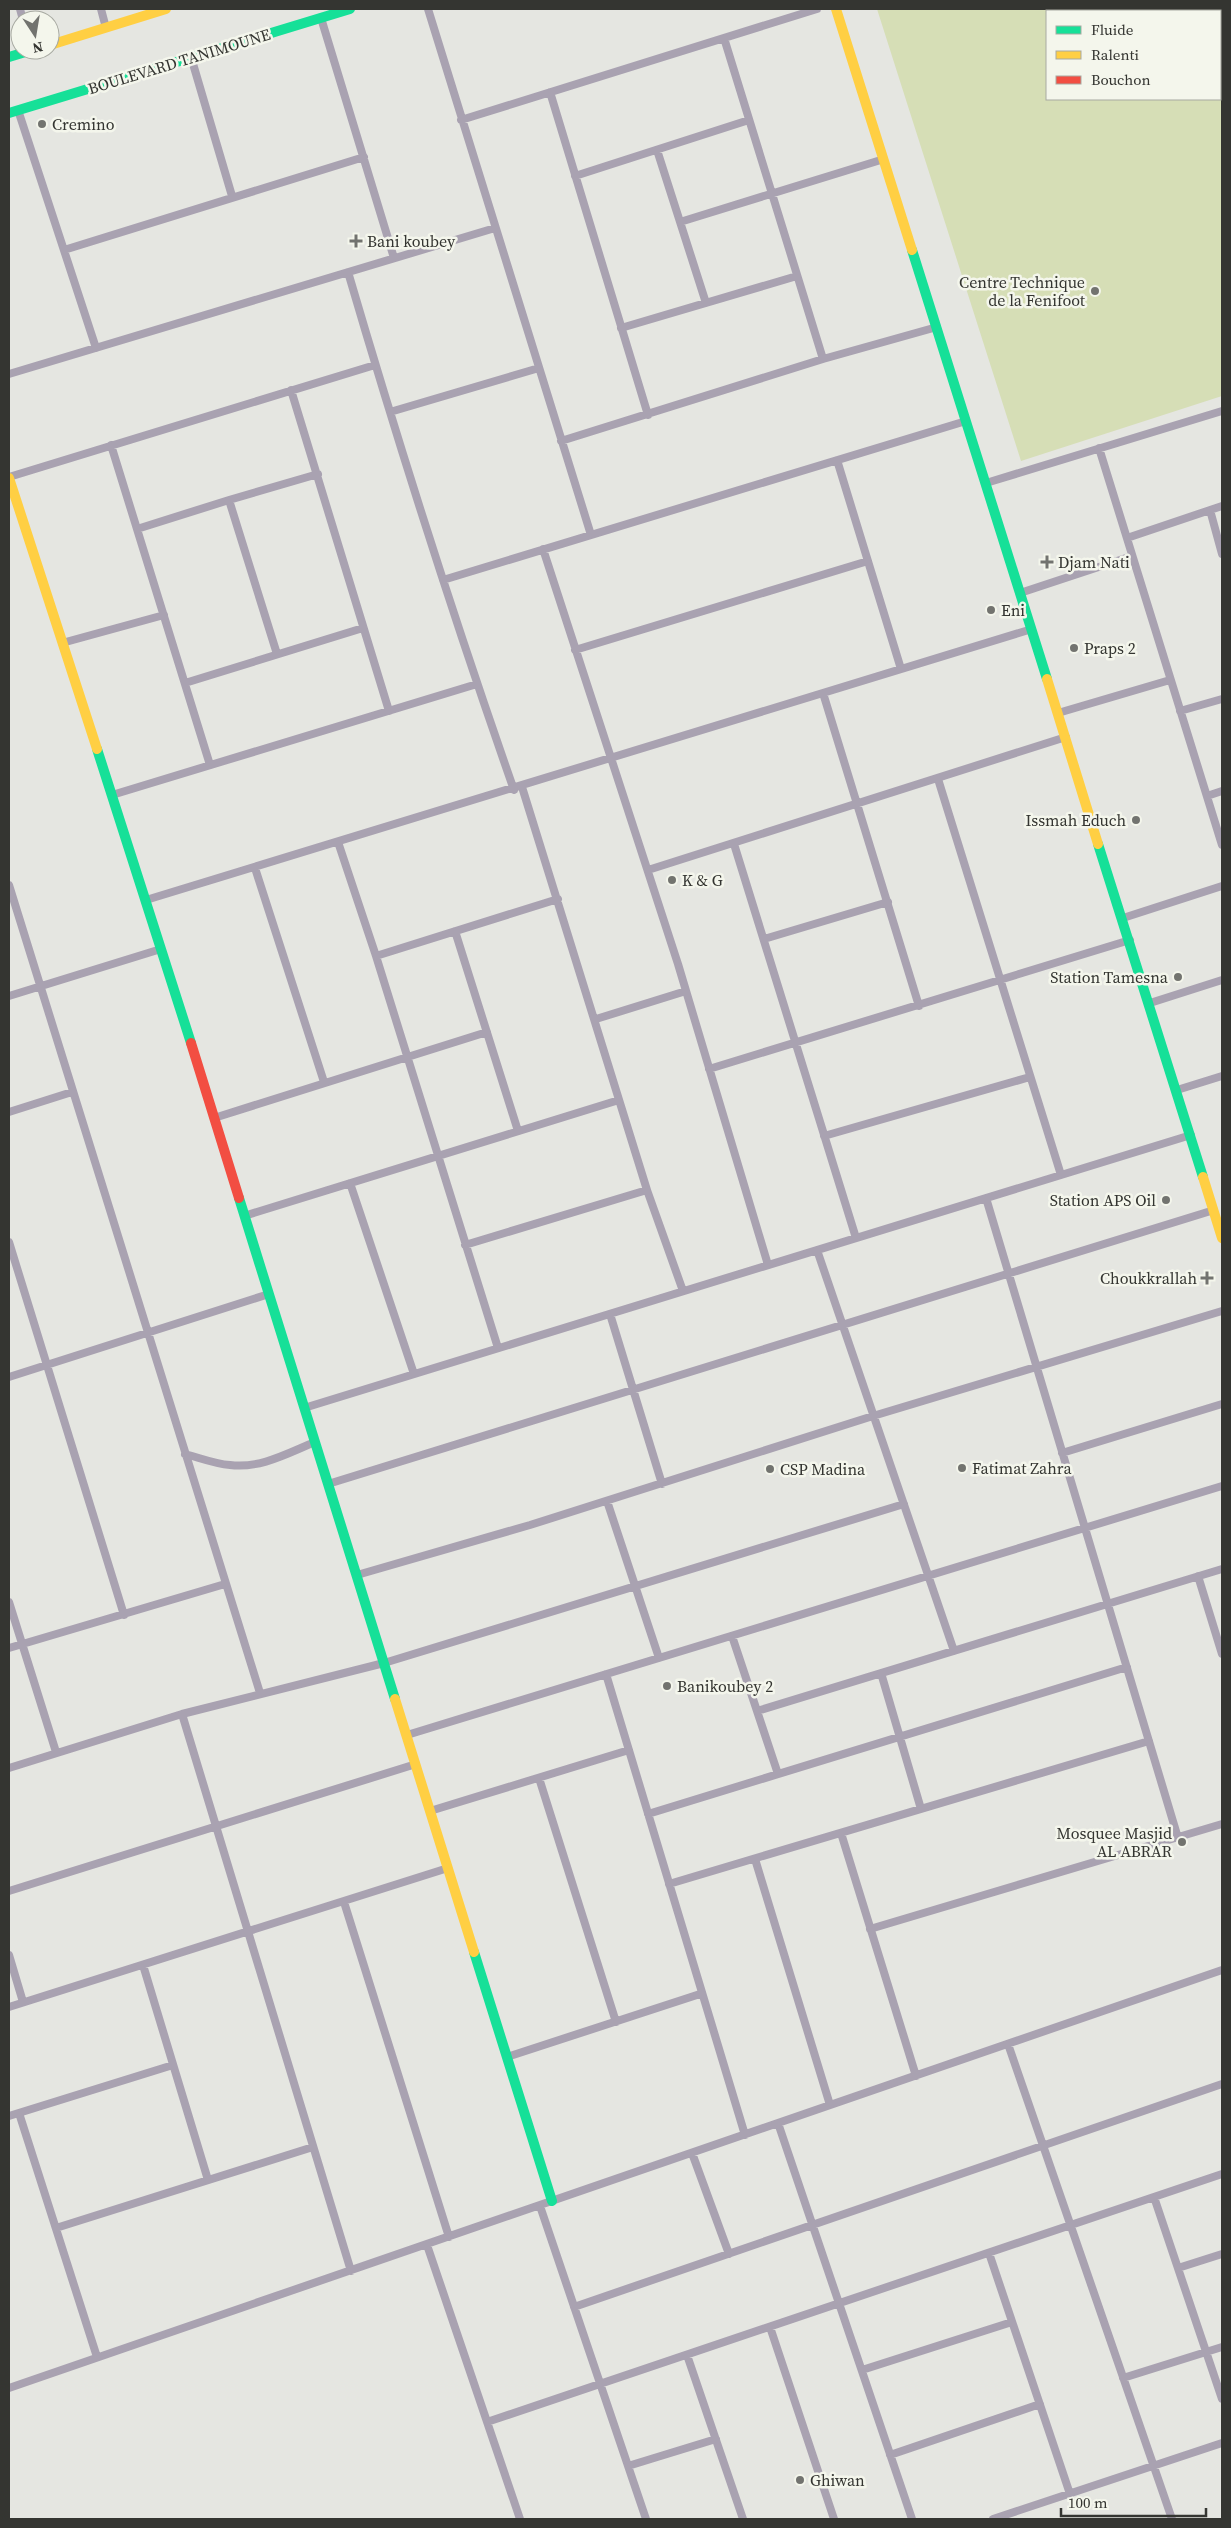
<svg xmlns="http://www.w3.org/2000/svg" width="1231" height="2528" viewBox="0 0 1231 2528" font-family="'Source Serif 4',serif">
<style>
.green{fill:#d6deb6;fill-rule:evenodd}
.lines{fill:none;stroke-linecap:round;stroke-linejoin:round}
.street{stroke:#a9a2b1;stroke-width:8}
.fast{stroke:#16e098;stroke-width:10}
.slow{stroke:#ffcf43;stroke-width:10}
.jam{stroke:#f24e42;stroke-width:10}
.poi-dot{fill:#72736f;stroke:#f4f6ec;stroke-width:2}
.labels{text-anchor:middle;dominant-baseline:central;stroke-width:5;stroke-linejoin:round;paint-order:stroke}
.street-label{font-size:16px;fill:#343531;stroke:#f4f6ec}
.poi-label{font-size:16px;fill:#343531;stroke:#f4f6ec;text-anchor:start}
</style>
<rect width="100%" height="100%" fill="#e5e6e1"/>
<path class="green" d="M877 9H1222V396L1021 461ZM1047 11H1220V99H1047Z"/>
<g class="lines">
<path class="street" d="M20 9 23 20
M101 9 106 28
M428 9 591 535
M321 18 394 258
M724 38 823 359
M191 57 232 196
M550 92 648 415
M18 110 96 348
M461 120 817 9
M657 150 706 303
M575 176 749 120
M680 222 884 159
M64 250 364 157
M348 272C399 446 454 619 514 790
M621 328 797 276
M9 374 495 228
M291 390 389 711
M390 412 539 368
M561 441 823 359 937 327
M111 445 210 765
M1099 448 1222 845
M837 460 901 669
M9 477 375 365
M986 483 1222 411
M229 500 277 654
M1210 510 1222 554
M137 529 229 500 318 474
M1127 538 1222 506
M543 549 678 964 768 1265
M443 580 966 421
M1020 593 1132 556
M62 643 164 615
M575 650 868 561
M185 683 363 628
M823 693 919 1006
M1180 711 1222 699
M1058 713 1170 680
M938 779 1061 1175
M522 787 647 1190 683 1291
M112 795 477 684
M1207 796 1222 791
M338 842 376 956 498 1348
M734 844 856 1238
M255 868 324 1082
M648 870 1066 737
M9 885 260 1693
M146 900 1032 629
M1123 918 1222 886
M455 931 518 1131
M764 939 888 902
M376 956 558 899
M9 996 161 949
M1150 1003 1222 980
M596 1019 686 991
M709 1069 1130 940
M1177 1090 1222 1076
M9 1112 72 1092
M214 1118 487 1032
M824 1136 1030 1077
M350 1183 414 1374
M986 1198 1178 1838
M244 1216 619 1100
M9 1242 124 1615
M465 1245 647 1190
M817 1250 954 1651
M610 1314 662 1484
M9 1377 269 1294
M304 1408 1191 1135
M1062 1453 1222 1404
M185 1454C200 1458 215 1464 230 1465 260 1469 288 1453 315 1442
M328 1484 1214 1210
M607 1501 659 1658
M357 1575 530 1525 873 1416 1222 1311
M1198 1576 1222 1654
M9 1602 56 1752
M732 1636 778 1774
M9 1648 225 1584
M881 1673 921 1809
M606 1674 745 2135
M757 1711 1222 1569
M182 1714 351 2271
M407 1735 1222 1486
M9 1768 182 1714 384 1663 904 1504
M539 1778 616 2022
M430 1811 629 1750
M648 1814 1127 1667
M841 1833 916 2076
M755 1859 830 2105
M669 1884 1149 1741
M9 1891 416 1764
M344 1902 449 2237
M870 1929 1222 1824
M9 1955 23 2002
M143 1965 208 2180
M9 2007 448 1868
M1008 2044 1172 2519
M507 2057 700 1994
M19 2113 97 2357
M9 2116 173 2065
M778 2123 912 2519
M692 2153 729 2254
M1154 2197 1222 2399
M540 2206 646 2519
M56 2228 313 2147
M427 2245 520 2519
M989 2253 1070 2494
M1178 2268 1222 2254
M574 2307 1222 2084
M770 2327 834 2519
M687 2355 743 2519
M862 2370 1012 2322
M1123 2378 1222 2347
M9 2388 1222 1970
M487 2422 1222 2174
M890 2455 1040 2404
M628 2466 716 2439
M993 2519 1222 2443"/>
<path class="fast" d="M9 57 32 50
M9 113 350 9
M912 250 1047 679
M97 749 191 1043
M1098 844 1203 1177
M239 1198 395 1699
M474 1952 552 2201"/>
<path class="slow" d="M836 9 912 250
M50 45 166 9
M9 478 97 749
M1047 679 1098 844
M1203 1177 1222 1238
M395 1699 474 1952"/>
<path class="jam" d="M191 1043 239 1198"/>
</g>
<g class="poi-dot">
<circle cx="42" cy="124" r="5"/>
<path d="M353.5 233.5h5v5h5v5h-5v5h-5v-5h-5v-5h5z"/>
<circle cx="1095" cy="291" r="5"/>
<path d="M1044.5 554.5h5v5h5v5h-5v5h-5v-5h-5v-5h5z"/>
<circle cx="991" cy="610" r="5"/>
<circle cx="1074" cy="648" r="5"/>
<circle cx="1136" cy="820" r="5"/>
<circle cx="672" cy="880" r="5"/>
<circle cx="1178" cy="977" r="5"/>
<circle cx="1166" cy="1200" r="5"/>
<path d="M1204.5 1270.5h5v5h5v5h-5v5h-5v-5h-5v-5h5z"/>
<circle cx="962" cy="1468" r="5"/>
<circle cx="770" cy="1469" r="5"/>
<circle cx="667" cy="1686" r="5"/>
<circle cx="1182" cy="1842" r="5"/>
<circle cx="800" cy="2480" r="5"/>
</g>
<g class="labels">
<g class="street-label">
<text transform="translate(179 61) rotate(-17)">BOULEVARD TANIMOUNE</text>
</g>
<g class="poi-label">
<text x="52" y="124">Cremino</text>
<text x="367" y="241">Bani koubey</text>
<text x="1085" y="282" text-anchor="end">Centre Technique<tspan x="1085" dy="18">de la Fenifoot</tspan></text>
<text x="1058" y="562">Djam Nati</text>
<text x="1001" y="610">Eni</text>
<text x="1084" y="648">Praps 2</text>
<text x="1126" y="820" text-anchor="end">Issmah Educh</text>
<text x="682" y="880">K &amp; G</text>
<text x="1168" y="977" text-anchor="end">Station Tamesna</text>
<text x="1156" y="1200" text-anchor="end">Station APS Oil</text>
<text x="1197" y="1278" text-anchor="end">Choukkrallah</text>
<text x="972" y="1468">Fatimat Zahra</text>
<text x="780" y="1469">CSP Madina</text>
<text x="677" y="1686">Banikoubey 2</text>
<text x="1172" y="1833" text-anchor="end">Mosquee Masjid<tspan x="1172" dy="18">AL ABRAR</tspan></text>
<text x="810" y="2480">Ghiwan</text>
</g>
</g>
<rect width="1231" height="2528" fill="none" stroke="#343531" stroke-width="20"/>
<rect x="1046" y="10" width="175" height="90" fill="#f4f6ec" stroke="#a7a9a1"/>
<rect x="1056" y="26" width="25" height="8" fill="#16e098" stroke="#a7a9a1"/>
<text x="1091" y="35" font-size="15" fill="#343531">Fluide</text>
<rect x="1056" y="51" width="25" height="8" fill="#ffcf43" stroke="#a7a9a1"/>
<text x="1091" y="60" font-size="15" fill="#343531">Ralenti</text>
<rect x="1056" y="76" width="25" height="8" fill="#f24e42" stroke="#a7a9a1"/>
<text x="1091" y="85" font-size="15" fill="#343531">Bouchon</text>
<g transform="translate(35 35) rotate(168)"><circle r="24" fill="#f4f6ec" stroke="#a7a9a1"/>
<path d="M0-4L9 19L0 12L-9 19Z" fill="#72736f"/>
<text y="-8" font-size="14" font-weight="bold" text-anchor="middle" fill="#343531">N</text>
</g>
<path d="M1061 2508v8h145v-8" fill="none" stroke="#343531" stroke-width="2.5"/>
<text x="1068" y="2508" font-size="15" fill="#343531" stroke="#f4f6ec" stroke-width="4" paint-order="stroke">100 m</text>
</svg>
